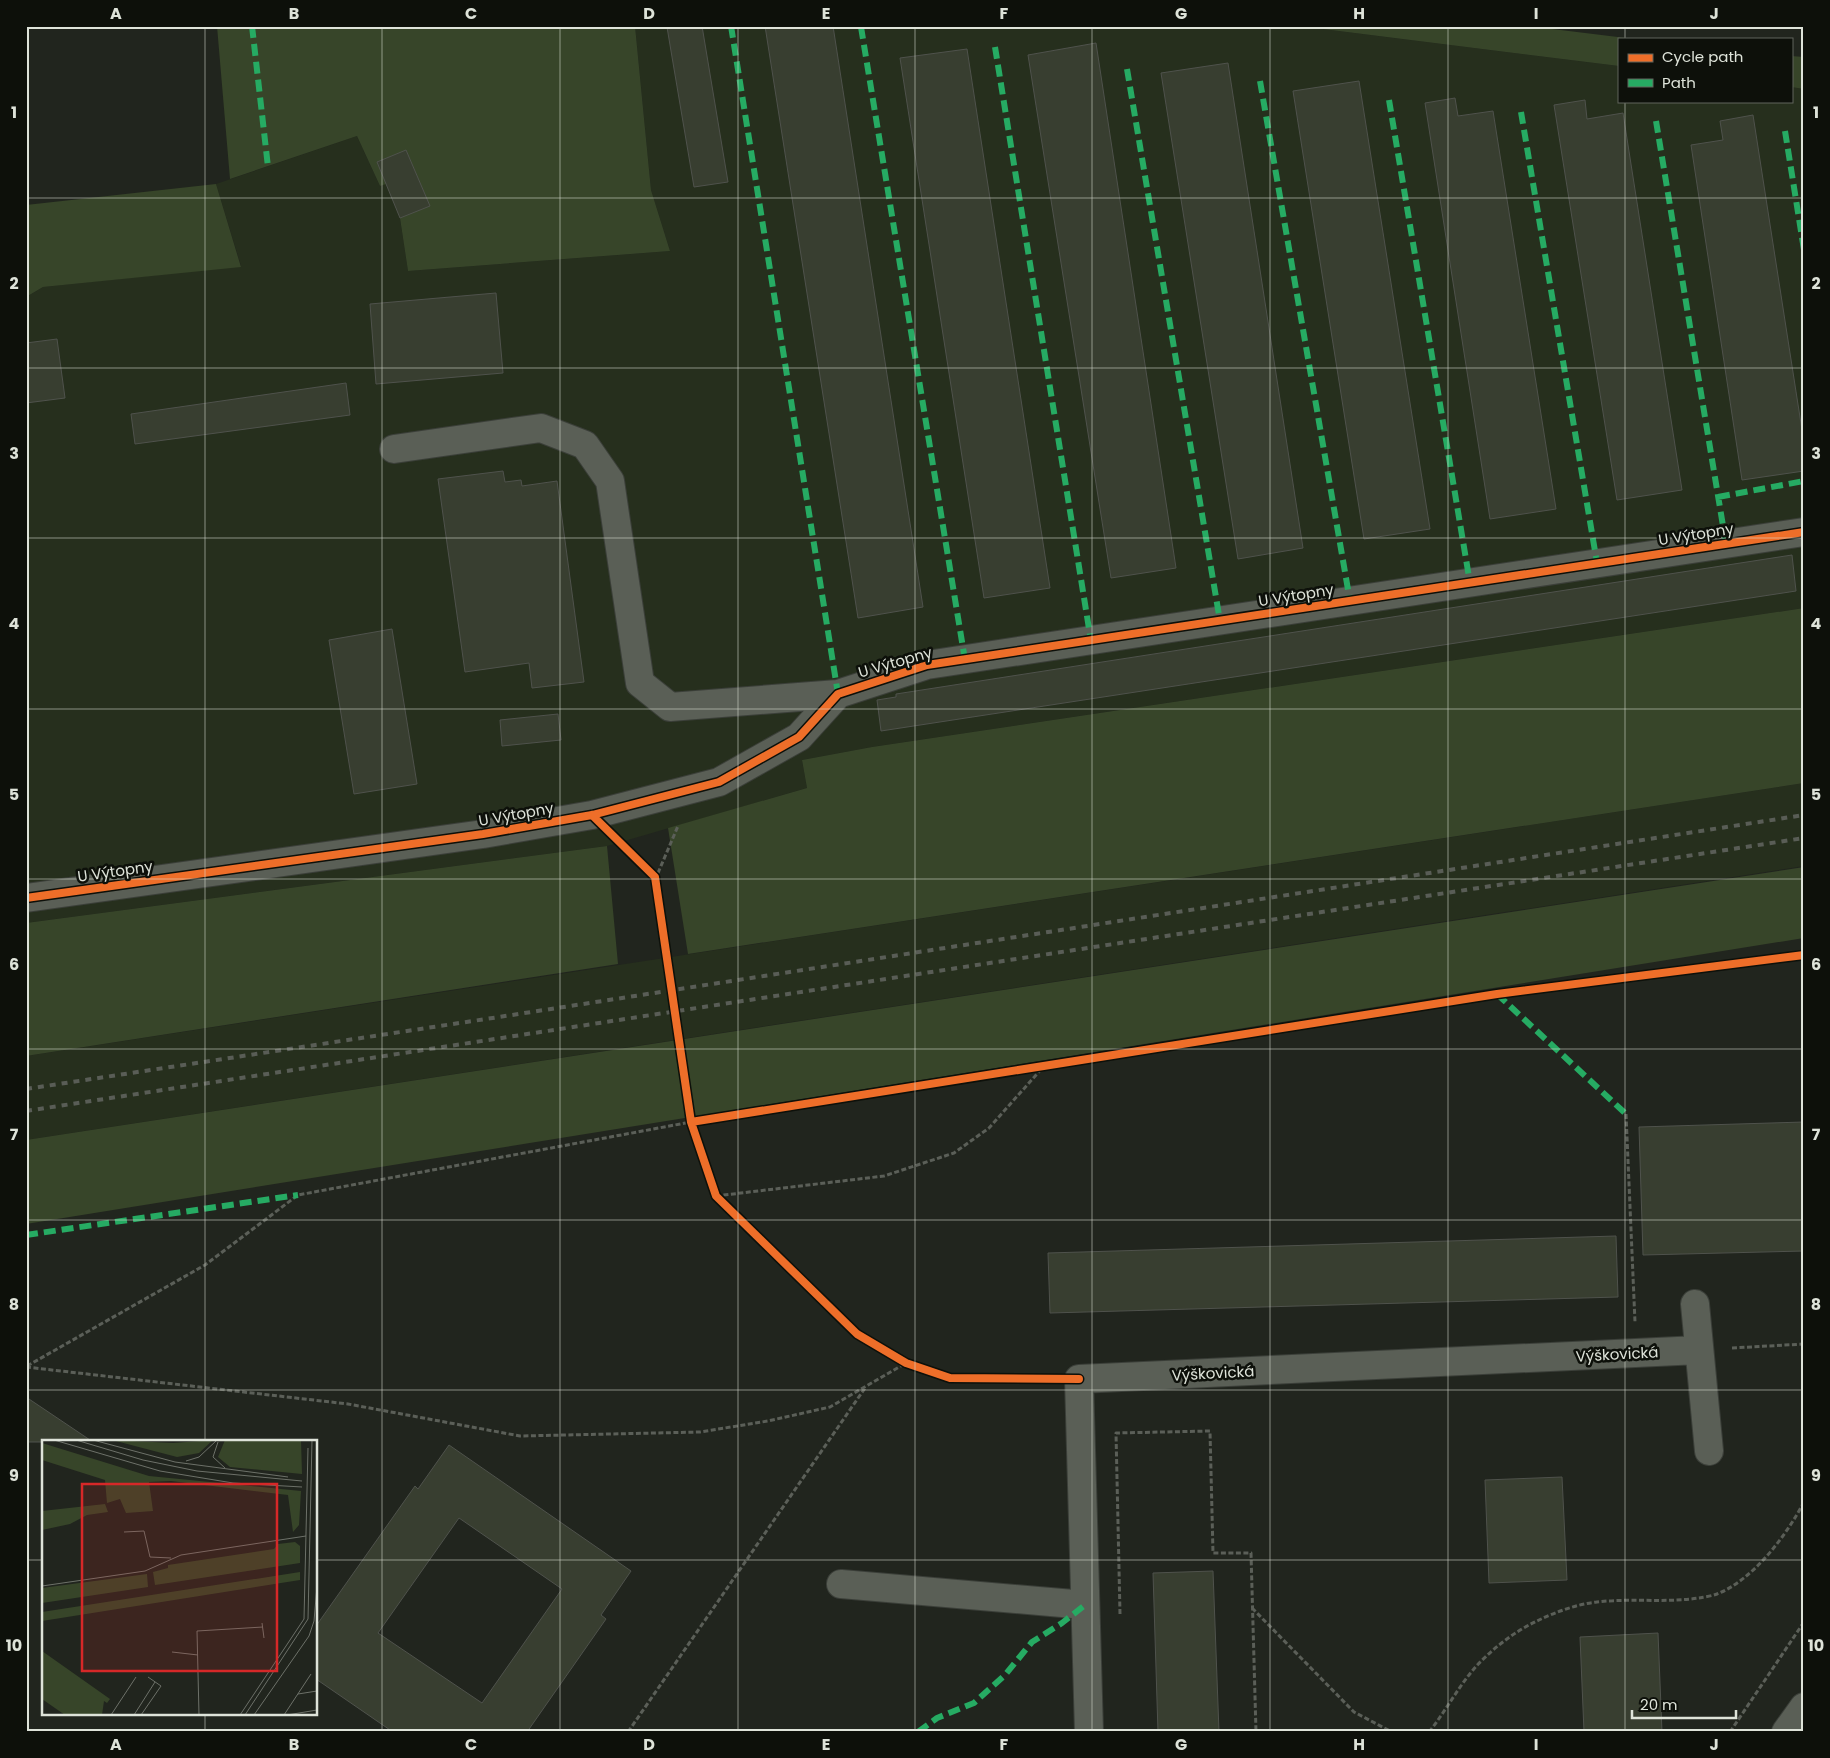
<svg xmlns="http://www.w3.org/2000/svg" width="1830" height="1758" viewBox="0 0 1830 1758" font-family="Poppins,sans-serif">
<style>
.built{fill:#262f1d}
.green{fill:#374529}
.building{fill:#383e30;stroke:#4f524c;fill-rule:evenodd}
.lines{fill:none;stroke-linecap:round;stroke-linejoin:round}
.minor-casing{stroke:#3b3f39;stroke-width:30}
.path{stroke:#5b5f58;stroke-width:3;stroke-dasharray:5 2.5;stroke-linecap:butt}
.minor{stroke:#5a5f56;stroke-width:28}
.rail{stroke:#595d56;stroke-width:4;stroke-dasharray:6 6;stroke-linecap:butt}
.quiet{stroke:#26ab63;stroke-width:6;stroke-dasharray:12 6;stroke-linecap:butt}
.cycleway-casing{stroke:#0d100a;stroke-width:11}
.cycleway{stroke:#ee6e29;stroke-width:8}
.grid{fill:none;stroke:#dee3d9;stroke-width:1;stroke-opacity:0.55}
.labels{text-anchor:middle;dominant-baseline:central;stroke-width:5;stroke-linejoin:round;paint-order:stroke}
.street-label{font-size:15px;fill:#dee3d9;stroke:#0d100a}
.inset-road{fill:none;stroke:#6d7169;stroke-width:1}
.view{fill:#d62828;fill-opacity:0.15;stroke:#d62828;stroke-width:2.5}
.inset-edge{fill:none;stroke:#dee3d9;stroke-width:2.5}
.neatline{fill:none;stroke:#dee3d9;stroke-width:2}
.grid-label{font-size:16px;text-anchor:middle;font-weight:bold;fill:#dee3d9}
</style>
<rect width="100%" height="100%" fill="#21251e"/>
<path class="built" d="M635 26H1299L1619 66V101H1791V87L1804 89V608L872 747 802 760 807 788 607 846 26 923V297L43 287 241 266 216 184 357 136 380 186 386 183 400 218 408 271 670 251 651 190Z
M1804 783V866L26 1140V1056Z"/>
<path class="green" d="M217 26H635L651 190 670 251 408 271 400 218 386 184 380 186 357 136 230 179Z
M1299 26H1528L1634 39H1619V66Z
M1791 56 1804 57V89L1791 87Z
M216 184 241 267 43 287 26 297V205Z
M1804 608V783L688 954 668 828 807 788 802 760 872 747Z
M607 846 618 964 26 1056V923Z
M1804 867V938L26 1224V1140Z"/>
<path class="building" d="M669 26H702L728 182 694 187 671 51 667 27Z
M765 26H833L923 607 858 618Z
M1096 43 1176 568 1111 578 1028 55Z
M967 49 1050 588 984 598 900 58Z
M1228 63 1303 548 1238 559 1161 73Z
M1359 81 1430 529 1364 539 1293 91Z
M1455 98 1458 116 1493 111 1556 509 1490 519 1425 103Z
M1585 100 1587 119 1623 113 1682 490 1617 500 1554 105Z
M1753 115 1804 443V471L1742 480 1691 145 1723 140 1720 121Z
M406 150 430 206 400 218 377 162Z
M496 293 503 373 376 384 370 304Z
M57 339 65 398 26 403V343Z
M346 383 350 415 135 444 131 414Z
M503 471 505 482 521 480 522 486 557 481 584 682 532 688 529 663 465 672 438 479Z
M1792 555 1796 591 881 731 877 700 896 697V694Z
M392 629 417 784 354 794 329 640Z
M558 714 561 740 502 746 500 720Z
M1804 1122V1251L1643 1255 1639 1127Z
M1616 1236 1618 1297 1050 1313 1048 1253Z
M26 1397 93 1442H26Z
M449 1445 631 1571 601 1615 606 1619 527 1732H393L316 1679V1626L415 1486 418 1489ZM459 1518 562 1589 482 1703 378 1633Z
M1562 1477 1567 1580 1489 1583 1485 1480Z
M1213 1571 1219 1732H1158L1153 1573Z
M1658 1633 1662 1732H1584L1580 1637Z"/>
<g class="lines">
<g class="minor-casing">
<path id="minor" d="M394 449 541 428 585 445 610 481 640 683 670 707 838 694
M26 898 483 834 592 815 719 782 799 737 838 694 927 665 1804 532
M1695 1304 1709 1451
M841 1584 1085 1605
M1089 1732 1079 1379 1699 1350
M1786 1732 1804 1707"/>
</g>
<path class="path" d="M655 880 678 826
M1626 1114 1635 1322
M716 1196 884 1176 954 1153 989 1128 1044 1066
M1732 1348 1804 1344
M27 1366 205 1265 298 1195 691 1122
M26 1367 348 1404 520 1436 700 1432 768 1421 830 1407 906 1363
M1252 1608 1354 1712 1392 1732
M1120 1614 1116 1433 1210 1431 1213 1553H1251L1256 1732
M628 1732 865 1388
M1429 1732C1445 1712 1457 1689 1473 1670 1490 1650 1515 1631 1539 1620 1556 1612 1577 1604 1597 1602 1630 1598 1665 1603 1699 1598 1704 1597 1712 1596 1717 1594 1753 1580 1786 1536 1804 1502
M1730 1732 1804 1622"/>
<use href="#minor" class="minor"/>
<path class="rail" d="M26 1089 499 1017 1804 815
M26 1111 1804 838"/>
<path class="quiet" d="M252 26 268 167
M731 26 838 694
M861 27 965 660
M995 47 1091 641
M1127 69 1220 621
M1260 81 1350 601
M1389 100 1470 583
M1521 112 1597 563
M1656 121 1726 544
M1785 131 1804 250
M1718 497 1804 481
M1497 994 1626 1114
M26 1235 298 1195
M918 1732 937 1718 974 1703 1005 1675 1032 1642 1062 1623 1085 1605"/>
<g class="cycleway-casing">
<path id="cycleway" d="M592 815 655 877 691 1122 716 1196 857 1334 906 1363 950 1378 1079 1379
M26 898 483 834 592 815 719 782 799 737 838 694 927 665 1804 532
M691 1122 1497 994 1804 955"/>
</g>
<use href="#cycleway" class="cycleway"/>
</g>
<path class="grid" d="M205 26V1442M382 26V1732M560 26V1732M738 26V1732M915 26V1732M1092 26V1732M1270 26V1732M1448 26V1732M1625 26V39M1625 101V1732M26 198H1804M26 368H1804M26 538H1804M26 709H1804M26 879H1804M26 1049H1804M26 1220H1804M26 1390H1804M26 1560H44M316 1560H1804M205 1714V1732"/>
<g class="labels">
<g class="street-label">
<text transform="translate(1696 534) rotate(-9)">U Výtopny</text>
<text transform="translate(1296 595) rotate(-9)">U Výtopny</text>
<text transform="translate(895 662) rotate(-16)">U Výtopny</text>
<text transform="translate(516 814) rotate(-10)">U Výtopny</text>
<text transform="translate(115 871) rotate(-8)">U Výtopny</text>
<text transform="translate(1617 1354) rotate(-3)">Výškovická</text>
<text transform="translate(1213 1373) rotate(-3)">Výškovická</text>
</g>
</g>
<g transform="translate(42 1440)">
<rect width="275" height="275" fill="#21251e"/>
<path d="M70 0 131 3 171 0 157 13 135 17ZM183 0H259L260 34 188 27 176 17ZM0 3 107 36 259 51 257 85 251 92 246 55 129 41 107 42 111 71 84 73 78 59 65 63 63 40 0 20ZM63 64 66 72 45 75 28 84 0 90V71ZM253 102 258 106V123L113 145 111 132 126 128V125L232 109 236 104ZM258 132V140L0 181V172ZM105 134 106 147 0 163V148ZM0 211 68 259 65 263 62 261 60 275H23L0 259Z" fill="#374529"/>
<path class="inset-road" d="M12 0 118 31 191 43 260 47M34 0 101 20 155 31 260 41M51 0 133 22 246 37M176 2 171 17 183 28M144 21 157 17 175 0M82 92 102 91 108 117 129 118M0 146 103 131 139 115 264 96M220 183 222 198M130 212 156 215M256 254 275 251M69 275 94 237M92 275 113 242M99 275 119 246 106 237M157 275 155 191 221 187M198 275 262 179 266 8M203 275 266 179 270 0M212 275 267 196 272 181 275 146M242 275 269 234M245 275 275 270"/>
<path class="view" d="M40 44H235V231H40Z"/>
<rect width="275" height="275" class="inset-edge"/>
</g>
<rect width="1830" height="1758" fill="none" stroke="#0d100a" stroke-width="55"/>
<rect x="1618" y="38" width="175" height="65" fill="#0d100a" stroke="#61645d"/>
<rect x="1628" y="54" width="25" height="8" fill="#ee6e29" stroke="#61645d"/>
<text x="1662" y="62" font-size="15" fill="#dee3d9">Cycle path</text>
<rect x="1628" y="79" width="25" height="8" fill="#26ab63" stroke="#61645d"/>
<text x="1662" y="88" font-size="15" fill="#dee3d9">Path</text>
<path d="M1632 1710v8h104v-8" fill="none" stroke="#dee3d9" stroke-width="2.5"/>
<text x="1640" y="1710" font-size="15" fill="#dee3d9" stroke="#0d100a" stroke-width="4" paint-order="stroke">20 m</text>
<rect x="28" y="28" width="1774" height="1702" class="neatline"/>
<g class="grid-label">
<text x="116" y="19">A</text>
<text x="294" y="19">B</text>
<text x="471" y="19">C</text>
<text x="649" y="19">D</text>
<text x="826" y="19">E</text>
<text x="1004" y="19">F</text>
<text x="1181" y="19">G</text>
<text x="1359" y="19">H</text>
<text x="1536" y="19">I</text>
<text x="1714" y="19">J</text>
<text x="14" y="118">1</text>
<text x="1816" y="118">1</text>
<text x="14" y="289">2</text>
<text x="1816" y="289">2</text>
<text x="14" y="459">3</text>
<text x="1816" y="459">3</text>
<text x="14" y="629">4</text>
<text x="1816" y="629">4</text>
<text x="14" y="800">5</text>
<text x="1816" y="800">5</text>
<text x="14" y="970">6</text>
<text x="1816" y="970">6</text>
<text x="14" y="1140">7</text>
<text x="1816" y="1140">7</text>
<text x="14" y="1310">8</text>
<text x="1816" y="1310">8</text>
<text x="14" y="1481">9</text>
<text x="1816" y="1481">9</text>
<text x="14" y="1651">10</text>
<text x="1816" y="1651">10</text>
<text x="116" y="1750">A</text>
<text x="294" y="1750">B</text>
<text x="471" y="1750">C</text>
<text x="649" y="1750">D</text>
<text x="826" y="1750">E</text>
<text x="1004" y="1750">F</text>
<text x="1181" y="1750">G</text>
<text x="1359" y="1750">H</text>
<text x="1536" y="1750">I</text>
<text x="1714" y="1750">J</text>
</g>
</svg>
